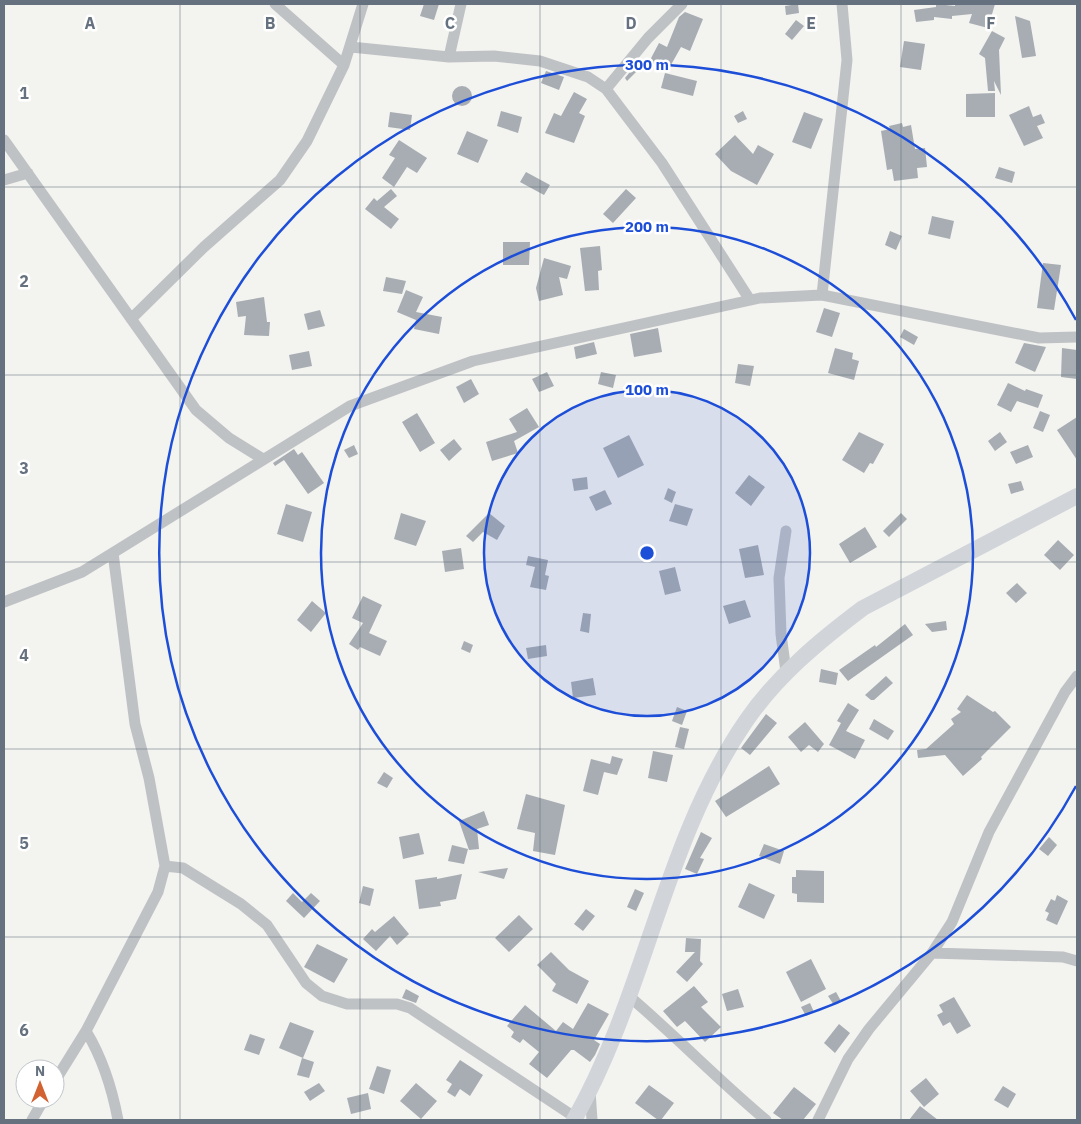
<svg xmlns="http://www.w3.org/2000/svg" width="1081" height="1124" viewBox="0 0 1081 1124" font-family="'IBM Plex Sans',sans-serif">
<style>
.building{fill:#a7adb2}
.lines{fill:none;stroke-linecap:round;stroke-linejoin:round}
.street{stroke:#bfc2c5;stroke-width:11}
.secondary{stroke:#d1d5d9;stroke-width:16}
.grid{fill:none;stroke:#65717e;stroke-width:1;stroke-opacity:0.55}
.ring{fill:none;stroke:#1d4ed8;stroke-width:2.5}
.grid-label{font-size:16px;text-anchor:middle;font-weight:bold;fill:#65717e;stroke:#fff;stroke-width:5;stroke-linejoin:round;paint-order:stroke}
.centre{fill:#1d4ed8;stroke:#fff;stroke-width:2.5}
.ring-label{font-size:15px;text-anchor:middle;font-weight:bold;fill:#1d4ed8;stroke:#fff;stroke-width:5;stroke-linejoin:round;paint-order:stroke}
</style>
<rect width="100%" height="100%" fill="#f3f3f0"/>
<path class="building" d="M424 4H439L434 20 420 16Z
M798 4 799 13 786 15 785 6Z
M936 4 955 6V4H995L988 28 969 23 972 14 952 16V19L934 17V20L916 22 914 10 936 7Z
M685 12 703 19 690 51 681 47 667 72 649 62 659 43 667 47 679 17Z
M1015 16 1030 21 1036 56 1022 58Z
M796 20 804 26 792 40 785 34Z
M992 31 1005 38 999 50 1001 95 994 81 995 91H988L985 58 979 54Z
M904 41 925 44 921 70 900 67Z
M634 67 637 71 627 81 625 78Z
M546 71 564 77 559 90 541 83Z
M665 73 697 81 693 96 661 88Z
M452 96a10 10 0 1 1 20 0a10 10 0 1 1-20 0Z
M574 92 587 99 579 113 585 116 574 143 545 133 554 113 561 116Z
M995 93V117H966V94Z
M1029 106 1033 117 1041 114 1045 123 1037 126 1043 138 1024 146 1009 115Z
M501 111 522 117 518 133 497 126Z
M743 111 747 119 738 123 734 116Z
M390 112 412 115 410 130 388 127Z
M804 112 823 119 811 149 792 142Z
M902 123 903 127 911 125 915 149 925 148 927 167 917 168 918 178 894 181 892 169 887 170 881 131 890 129 889 126Z
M467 131 488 140 478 163 457 154Z
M735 135 753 154 758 145 774 154 757 185 731 171 715 154Z
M399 140 427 158 417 173 407 167 394 187 382 178 395 158 389 155Z
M999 167 1015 172 1012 183 995 178Z
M526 172 550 185 544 195 520 182Z
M391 189 397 196 384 207 399 219 391 229 365 209 374 198 377 201Z
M626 189 636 198 613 223 603 214Z
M932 216 954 221 950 239 928 234Z
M890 231 902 236 896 250 885 245Z
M503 242H530L529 265H503Z
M600 246 602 270 598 271 599 290 585 291 580 248Z
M544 258 571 266 567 279 559 277 563 295 539 301 536 288Z
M1043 263 1061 265 1054 310 1037 308Z
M386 277 406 281 402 294 383 291Z
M406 290 423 297 416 312 442 317 439 334 414 329 416 320 397 312Z
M264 297 267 322H270L269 336 244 335 246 316 238 317 236 302Z
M824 308 840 313 832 337 816 332Z
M320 310 325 326 308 330 304 314Z
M658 328 662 352 634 357 630 334Z
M904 329 918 337 914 345 900 337Z
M594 342 597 354 576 359 574 347Z
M1024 343 1046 347 1035 372 1015 363Z
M835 348 853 353 852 359 859 361 854 380 828 373Z
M1062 348 1077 350V379L1061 377Z
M309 351 312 366 292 370 289 355Z
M738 364 754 366 750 386 735 383Z
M547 372 554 386 539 392 532 379Z
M601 372 616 375 613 388 598 384Z
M471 379 479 394 464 403 456 387Z
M1008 383 1025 391 1026 389 1043 395 1038 408 1017 401 1011 412 997 405Z
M527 408 539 427 514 441 518 453 492 461 486 442 517 432 509 419Z
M1040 411 1050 415 1043 432 1033 428Z
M417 413 435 443 420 452 402 422Z
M1077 417V460L1057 430Z
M859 432 884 444 873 464 870 463 864 473 842 460Z
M1000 432 1007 442 995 451 988 441Z
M629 435 644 465 618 478 603 448Z
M454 439 462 449 449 461 440 450Z
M354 445 358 454 349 458 344 450Z
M1028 445 1033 457 1016 464 1010 452Z
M294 449 298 455 302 452 324 483 308 494 284 460 275 466 273 463Z
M749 475 765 487 751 506 735 493Z
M587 477 588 489 574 491 572 479Z
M1021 481 1024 490 1011 494 1008 484Z
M668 488 676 492 672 503 664 499Z
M605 490 612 504 596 511 589 497Z
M286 504 312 512 303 542 277 534Z
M675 504 693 509 687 526 669 521Z
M401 513 426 521 416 546 394 539Z
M489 513 505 526 497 540 483 532 473 542 466 536Z
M901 513 907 519 889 537 883 531Z
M865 527 877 547 850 563 839 544Z
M1058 540 1074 555 1060 570 1044 555Z
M758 545 764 575 745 578 739 549Z
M461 548 464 569 445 572 442 551Z
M528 556 548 560 545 575 549 576 546 590 530 587 535 567 526 565Z
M675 567 681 591 665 595 659 571Z
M1017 583 1027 593 1016 603 1006 593Z
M363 596 382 605 369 633 387 641 380 656 360 647 358 650 349 644 363 623 352 618Z
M745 600 751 617 729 624 723 606Z
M312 601 326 613 311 632 297 620Z
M583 613 591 614 589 633 580 631Z
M946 621 947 630 932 632 925 624Z
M905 624 913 635 848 681 839 670 875 645 876 647Z
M464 641 473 645 470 653 461 649Z
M546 645 547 656 528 659 526 648Z
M821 669 838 673 836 685 819 682Z
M886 676 893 683 874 700H871L865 695Z
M593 678 596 695 573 698 571 682Z
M967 695 993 712 995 711 1011 727 981 757 982 759 963 776 945 755 918 758 917 750 926 749 954 724 951 719 961 712 957 709Z
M848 703 859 710 846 731 865 740 855 759 829 745 841 723 837 721Z
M677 707 687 711 682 725 672 721Z
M766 714 777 723 750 755 741 748Z
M874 719 894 731 888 740 869 729Z
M805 722 824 744 818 752 809 745 801 752 788 737Z
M680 727 689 729 684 749 675 747Z
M653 751 673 755 667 782 648 778Z
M612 756 623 759 617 775 604 772 598 795 583 791 591 759 610 764Z
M769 766 780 784 726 817 715 801Z
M384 772 393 778 387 788 377 783Z
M526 794 565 805 555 855 533 851 535 833 517 829Z
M484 811 489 825 477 829 479 849 469 850 459 821Z
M701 832 712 838 700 858 704 859 697 874 685 869Z
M419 833 424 854 403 859 399 837Z
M1049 837 1057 845 1048 856 1039 849Z
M764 844 784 851 780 864 759 856Z
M452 845 468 849 464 864 448 861Z
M508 868 504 879 478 872Z
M796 870 824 871V903L797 902V894L792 893V877H796Z
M462 874 456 899 440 902 441 906 419 909 415 880 437 877V879Z
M749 883 775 895 764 919 738 907Z
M363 886 374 889 370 906 359 903Z
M635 889 644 893 636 911 627 907Z
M293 893 302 902 311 893 320 901 304 918 286 901Z
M1057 895 1068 901 1057 925 1046 920 1049 913 1045 911 1051 899 1055 901Z
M586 909 595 916 583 931 574 924Z
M519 915 533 929 509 952 495 938Z
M394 916 409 934 397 945 390 936 376 951 363 939 372 929 375 932Z
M686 938 701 939 700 961 703 964 687 982 676 972 695 952H685Z
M317 944 348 959 334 983 304 967Z
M551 952 569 970 589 981 577 1004 552 991 556 984 537 965Z
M811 959 826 989 801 1002 786 972Z
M694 986 708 1002 701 1007 721 1027 705 1042 685 1021 677 1027 663 1011Z
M406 989 419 996 416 1003 402 998Z
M738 989 744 1007 727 1011 722 994Z
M836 992 841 1001 834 1005 828 996Z
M954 997 971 1026 957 1034 950 1022 943 1026 937 1015 943 1012 939 1005Z
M588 1003 609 1014 594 1040 600 1044 595 1055 590 1062 574 1050H571L547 1078 529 1064 539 1052 523 1039 520 1043 511 1037 514 1032 507 1026 525 1005 556 1031 563 1022 573 1029Z
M810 1003 814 1012 806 1016 801 1007Z
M290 1022 314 1031 303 1058 279 1048Z
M839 1024 850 1033 835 1053 824 1043Z
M250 1034 265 1039 259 1055 244 1050Z
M302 1058 314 1062 309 1078 297 1075Z
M460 1060 483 1075 470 1096 460 1089 455 1097 447 1092 452 1084 446 1080Z
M377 1066 391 1070 384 1094 369 1089Z
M926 1078 939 1094 924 1107 910 1091Z
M319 1083 325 1091 310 1101 304 1092Z
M416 1083 437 1101 421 1119 400 1101Z
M649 1085 674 1103 661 1120H658L635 1103Z
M1003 1086 1016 1094 1008 1108 994 1100Z
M794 1087 816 1104 803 1120H783L773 1113Z
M368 1093 371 1109 351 1114 347 1098Z
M920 1106 938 1120H909Z"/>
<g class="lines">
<path class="street" d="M275 4 344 65
M351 47 449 57 494 56 540 61 588 77 606 89 662 163 750 300
M449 57 461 4
M606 89 648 38 682 4
M4 140 196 410 229 438 263 459
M4 180 28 173
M822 295 847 60 842 4
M131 319 204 247 280 180 307 141 344 65 363 4
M786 531 779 578 781 634 786 672
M4 602 82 572 350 406 473 361 760 298 822 295 1039 338 1077 337
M165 866 183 868 241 904 267 925 306 983 322 996 347 1004H397L410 1008 576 1118
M932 953 1063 957 1077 961
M630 997C677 1037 719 1081 766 1120
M86 1031C103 1059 112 1088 118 1120
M55 1081 86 1031 158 892 165 866 149 778 135 724 113 553
M590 1091 592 1120
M32 1120 44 1099
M818 1120 848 1059 869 1029 932 953 952 922 989 832 1065 692 1077 676"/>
<path class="secondary" d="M574 1120C646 994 663 842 746 721 777 676 819 641 863 608L1077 496"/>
</g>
<path class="grid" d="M180 4V1120M360 4V1120M540 4V1120M721 4V1120M901 4V1120M4 187H1077M4 375H1077M4 562H1077M4 749H1077M4 937H1077"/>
<circle cx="647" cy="553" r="163" fill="#1d4ed8" fill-opacity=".12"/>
<g class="ring">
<circle cx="647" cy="553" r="163"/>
<circle cx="647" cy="553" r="326"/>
<path d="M1076 786A488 488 0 1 1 1076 320"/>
</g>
<g class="grid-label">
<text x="90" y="29">A</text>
<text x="270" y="29">B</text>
<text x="450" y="29">C</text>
<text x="631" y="29">D</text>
<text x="811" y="29">E</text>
<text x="991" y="29">F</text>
<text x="24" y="99">1</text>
<text x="24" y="287">2</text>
<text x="24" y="474">3</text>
<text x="24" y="661">4</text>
<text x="24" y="849">5</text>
<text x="24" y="1036">6</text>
</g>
<circle cx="647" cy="553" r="8" class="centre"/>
<g class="ring-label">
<text x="647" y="70">300 m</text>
<text x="647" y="232">200 m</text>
<text x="647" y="395">100 m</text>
</g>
<rect width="1081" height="1124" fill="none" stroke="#65717e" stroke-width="10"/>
<g transform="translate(40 1084)"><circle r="24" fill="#ffffff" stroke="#c1c6cb"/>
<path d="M0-4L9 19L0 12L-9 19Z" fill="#d26231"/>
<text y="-8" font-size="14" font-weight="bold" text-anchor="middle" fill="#65717e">N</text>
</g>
</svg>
